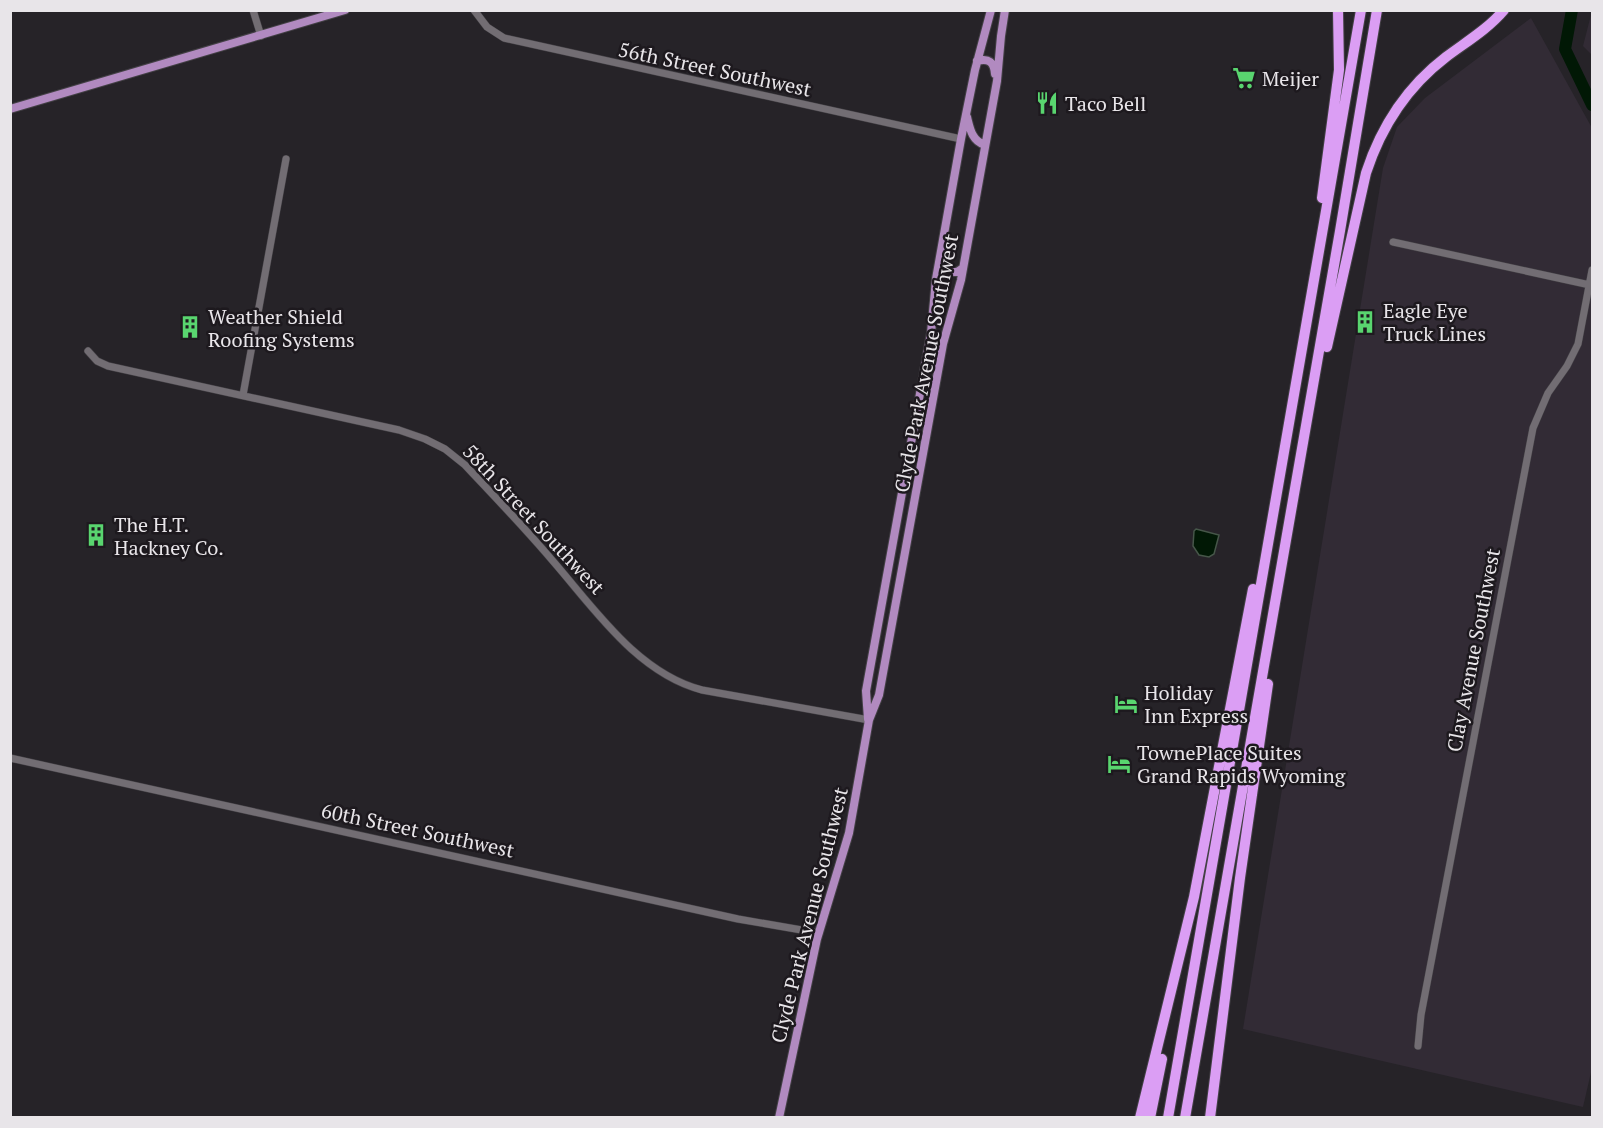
<svg xmlns="http://www.w3.org/2000/svg" width="1603" height="1128" viewBox="0 0 1603 1128" font-family="'PT Serif',serif">
<style>
.built{fill:#322b35}
.water{fill:#011805;stroke:#465649;stroke-width:1.5}
.lines{fill:none;stroke-linecap:round;stroke-linejoin:round}
.river{stroke:#011805;stroke-width:12}
.minor-casing{stroke:#434045;stroke-width:8}
.major-casing{stroke:#434045;stroke-width:10}
.highway-casing{stroke:#434045;stroke-width:12}
.minor{stroke:#726d73;stroke-width:7}
.major{stroke:#b18ac0;stroke-width:8}
.highway{stroke:#db9ef4;stroke-width:10}
.rail{stroke:#c0bdc1;stroke-width:2;stroke-dasharray:8 8;stroke-linecap:butt}
.labels{text-anchor:middle;dominant-baseline:central;stroke-width:5;stroke-linejoin:round;paint-order:stroke}
.street-label{font-size:20px;fill:#e8e5e9;stroke:#1d191e}
.poi-label{font-size:20px;fill:#e8e5e9;stroke:#1d191e;text-anchor:start}
</style>
<rect width="100%" height="100%" fill="#262328"/>
<path class="built" d="M1592 11V55L1583 46Z
M1531 18 1592 128V1068L1583 1107 1243 1029 1383 168 1397 127 1425 98Z"/>
<path class="water" d="M1196 529 1219 535 1214 554 1209 557 1199 555 1193 546 1194 531Z"/>
<g class="lines">
<path class="river" d="M1572 10 1565 49 1592 105"/>
<g class="minor-casing">
<path id="minor" d="M253 10 261 36
M474 10 487 27 504 38 961 139
M1393 242 1590 285
M88 351 97 361 108 366 399 430 425 439 445 449 465 465C494 496 524 527 552 560 594 608 637 673 702 690L869 720
M243 395 286 159
M10 758 738 919 819 933
M1418 1046 1421 1015 1533 428 1548 393 1567 366 1578 344 1592 270"/>
</g>
<g class="major-casing">
<path id="major" d="M977 61C989 58 994 62 995 74
M10 109 345 10
M967 117C970 129 972 141 985 145
M941 255 944 266 950 272H957L963 268
M868 719 866 691 931 333 936 279 961 139 975 70 991 10
M779 1118 817 939 849 833 869 720 879 695 943 344 961 280 997 81 1001 36 1005 10"/>
</g>
<g class="highway-casing">
<path id="highway" d="M1322 198 1339 70 1338 10
M1327 347 1366 173C1381 127 1408 86 1446 57 1466 42 1488 29 1504 10
M1140 1118 1194 897 1253 589
M1150 1118 1162 1059
M1168 1118 1361 10
M1185 1118 1340 231 1377 10
M1210 1118 1240 878 1268 684"/>
</g>
<use href="#minor" class="minor"/>
<use href="#major" class="major"/>
<use href="#highway" class="highway"/>
<path class="rail" d="M1592 1118V1117"/>
</g>
<defs>
<g id="supermarket-bare" transform="scale(1.8)"><path d="M-6-5.5h2.5l.6 2H6L4.5 2H-2.5L-4.4-4H-6ZM-1.5 3.2a1.3 1.3 0 1 0 .1 0ZM3 3.2a1.3 1.3 0 1 0 .1 0Z" fill="#59d56f" stroke="#1d191e" stroke-width="2.5" paint-order="stroke"/></g>
<g id="restaurant-bare" transform="scale(1.8)"><path d="M-5-6h1v4h1v-4h1v4h1v-4h1v5L-1.5 .5V6h-2V.5L-5-1ZM5-6V6H3V1.5H1.5Q1.5-4 5-6Z" fill="#59d56f" stroke="#1d191e" stroke-width="2.5" paint-order="stroke"/></g>
<g id="building-bare" transform="scale(1.8)"><path d="M-4-6H4V6H1V3H-1V6H-4ZM-2.5-4.3h1.7v1.8h-1.7ZM.8-4.3h1.7v1.8H.8ZM-2.5-1h1.7V.8h-1.7ZM.8-1h1.7V.8H.8Z" fill="#59d56f" stroke="#1d191e" stroke-width="2.5" paint-order="stroke"/></g>
<g id="hotel-bare" transform="scale(1.8)"><path d="M-6-4.5h1.5V1H6V5H4.5V3h-9V5H-6ZM-4 0a1.8 1.8 0 1 1 3.6 0ZM.5 0V-2.5h3Q6-2.5 6 0Z" fill="#59d56f" stroke="#1d191e" stroke-width="2.5" paint-order="stroke"/></g>
</defs>
<g fill-rule="evenodd">
<use href="#supermarket-bare" x="1244" y="78"/>
<use href="#restaurant-bare" x="1047" y="103"/>
<use href="#building-bare" x="1365" y="322"/>
<use href="#building-bare" x="190" y="327"/>
<use href="#building-bare" x="96" y="535"/>
<use href="#hotel-bare" x="1126" y="704"/>
<use href="#hotel-bare" x="1119" y="764"/>
</g>
<g class="labels">
<g class="street-label">
<text transform="translate(715 69) rotate(12)">56th Street Southwest</text>
<text transform="translate(926 363) rotate(-79)">Clyde Park Avenue Southwest</text>
<text transform="translate(534 519) rotate(47)">58th Street Southwest</text>
<text transform="translate(1473 650) rotate(-79)">Clay Avenue Southwest</text>
<text transform="translate(418 830) rotate(12)">60th Street Southwest</text>
<text transform="translate(809 915) rotate(-76)">Clyde Park Avenue Southwest</text>
</g>
<g class="poi-label">
<text x="1262" y="78">Meijer</text>
<text x="1065" y="103">Taco Bell</text>
<text x="1383" y="310">Eagle Eye<tspan x="1383" dy="23">Truck Lines</tspan></text>
<text x="208" y="316">Weather Shield<tspan x="208" dy="23">Roofing Systems</tspan></text>
<text x="114" y="524">The H.T.<tspan x="114" dy="23">Hackney Co.</tspan></text>
<text x="1144" y="692">Holiday<tspan x="1144" dy="23">Inn Express</tspan></text>
<text x="1137" y="752">TownePlace Suites<tspan x="1137" dy="23">Grand Rapids Wyoming</tspan></text>
</g>
</g>
<rect width="1603" height="1128" fill="none" stroke="#e8e5e9" stroke-width="24"/>
</svg>
